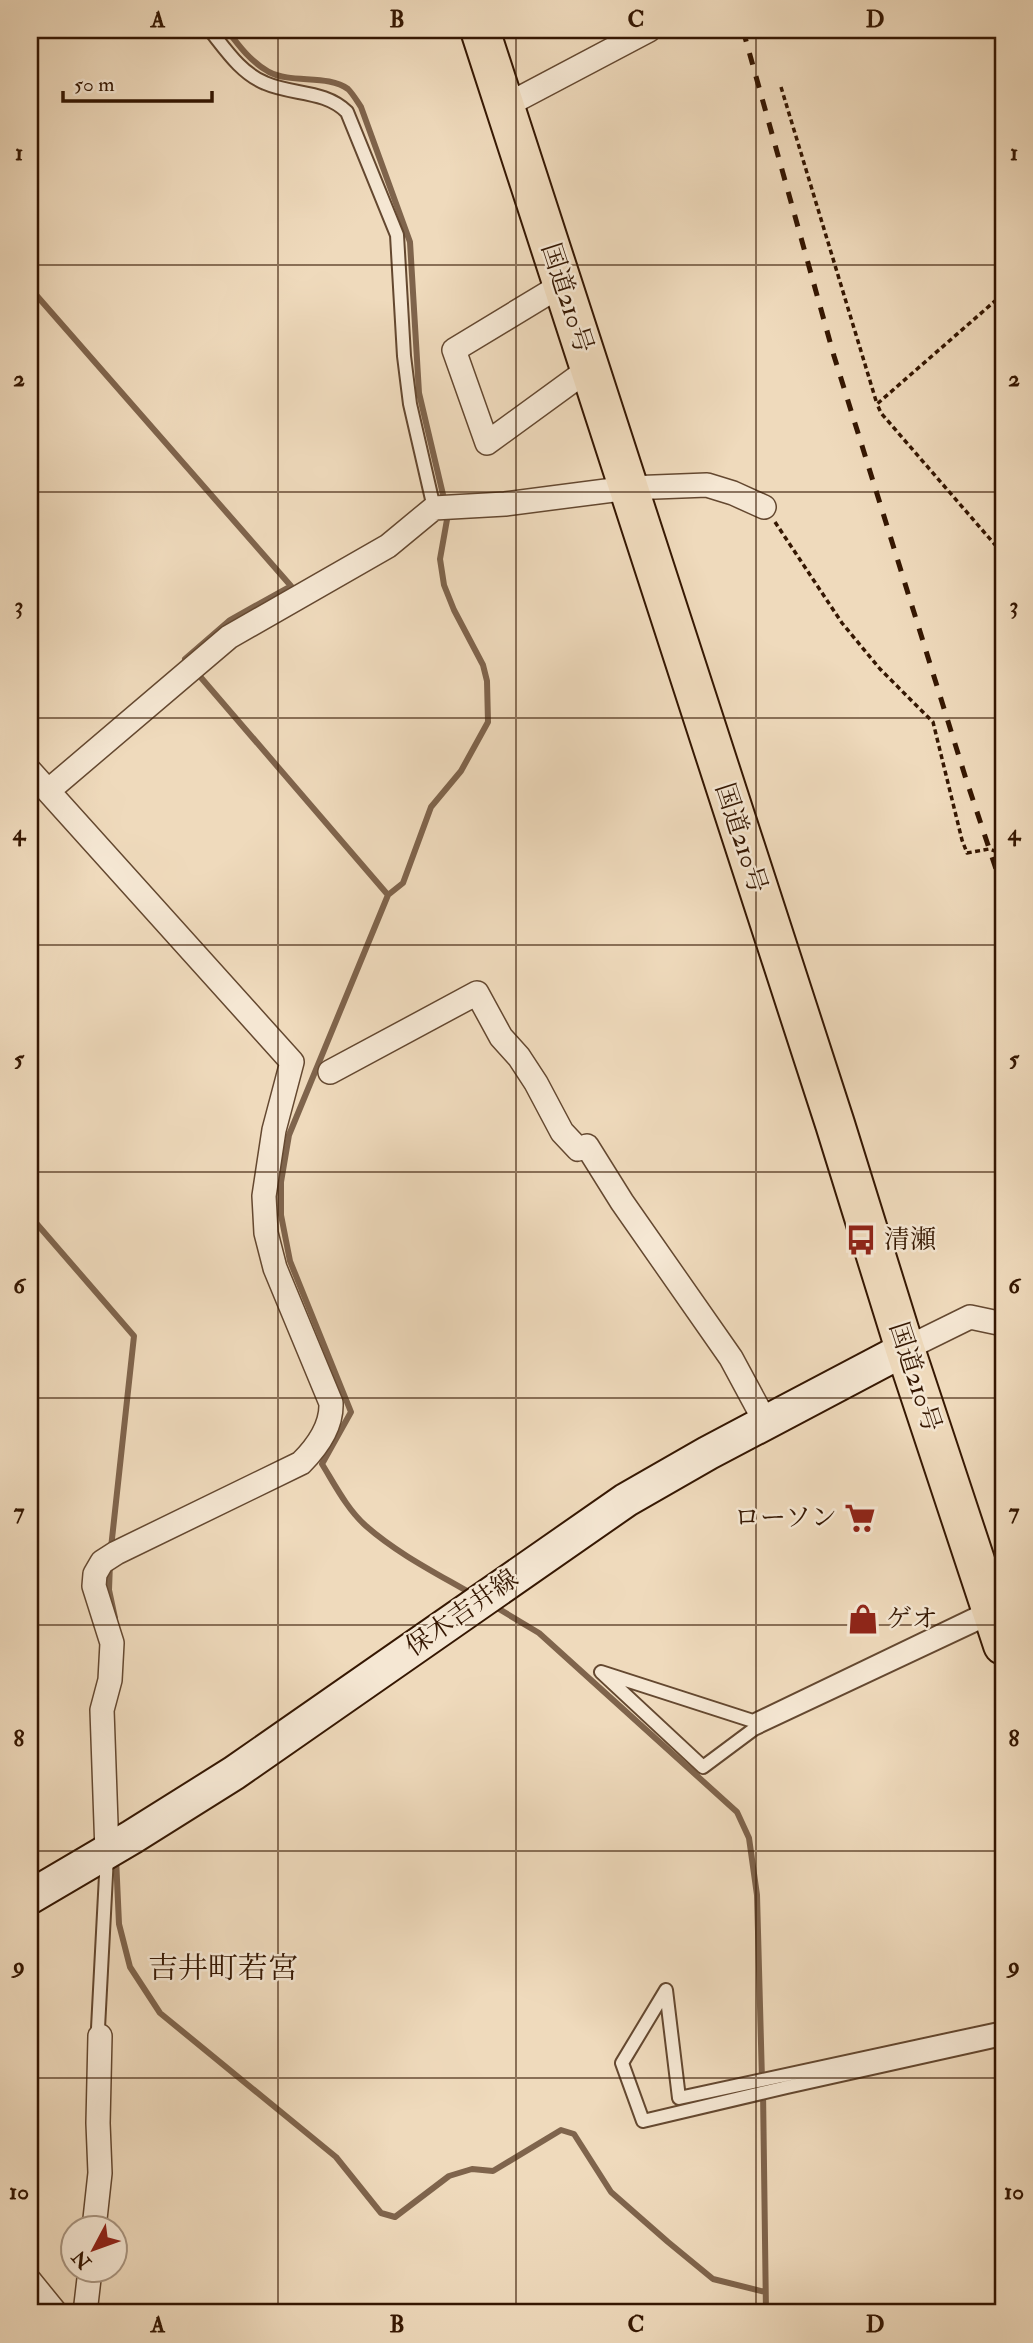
<svg xmlns="http://www.w3.org/2000/svg" width="1033" height="2343" viewBox="0 0 1033 2343" font-family="'IM FELL Double Pica','Noto Serif JP',serif">
<style>
.lines{fill:none;stroke-linecap:round;stroke-linejoin:round}
.stream{stroke:#7f644c;stroke-width:6}
.lane-casing{stroke:#644830;stroke-width:16}
.street-casing{stroke:#644830;stroke-width:26}
.secondary-casing{stroke:#351702;stroke-width:37}
.highway-casing{stroke:#351702;stroke-width:42}
.path{stroke:#351702;stroke-width:3.5;stroke-dasharray:5 3.5;stroke-linecap:butt}
.lane{stroke:#f5e7d3;stroke-width:12}
.street{stroke:#f5e7d3;stroke-width:23}
.secondary{stroke:#f5e7d3;stroke-width:33}
.highway{stroke:#efdabc;stroke-width:38}
.rail{stroke:#351702;stroke-width:5;stroke-dasharray:12 12;stroke-linecap:butt}
.grid{fill:none;stroke:#351702;stroke-width:2;stroke-opacity:0.55}
.labels{text-anchor:middle;dominant-baseline:central;stroke-width:5;stroke-linejoin:round;paint-order:stroke}
.street-label{font-size:26px;fill:#351702;stroke:#f5e7d3}
.poi-label{font-size:26px;fill:#351702;stroke:#f5e7d3;text-anchor:start}
.quarter-label{font-size:30px;fill:#351702;stroke:#f5e7d3}
.neatline{fill:none;stroke:#351702;stroke-width:2.5}
.grid-label{font-size:23px;text-anchor:middle;font-weight:bold;fill:#351702}
</style>
<rect width="100%" height="100%" fill="#efdabc"/>
<filter id="stains"><feTurbulence type="fractalNoise" baseFrequency=".00286" numOctaves="4"/><feColorMatrix values="0 0 0 0 .2 0 0 0 0 .09 0 0 0 0 .02 0 0 0 .5 -.17"/></filter>
<radialGradient id="worn" r=".72"><stop offset=".6" stop-color="#630" stop-opacity="0"/><stop offset="1" stop-color="#630" stop-opacity=".3"/></radialGradient>
<g class="lines">
<path class="stream" d="M227 30C239 46 251 62 269 72 292 84 328 74 348 89 353 94 357 101 361 107L410 242 419 393 445 503
M30 288 291 586 230 620 185 659 388 895 289 1135 281 1182V1215L290 1261 351 1412 322 1464C335 1485 347 1509 366 1526 398 1554 436 1573 472 1594
M388 895 403 883 431 807 461 771 488 722 487 681 483 665 454 610 444 585 440 559 448 514
M30 1216 134 1336 111 1548
M110 1563 109 1590 115 1618
M494 1606 539 1633 737 1812 749 1838 757 1895 762 2080
M116 1858 119 1924 130 1967 160 2013 336 2157 381 2213 395 2217 449 2176 472 2169 493 2171 561 2130 574 2134 611 2192 668 2242 713 2279 765 2292
M763 2091 766 2313"/>
<g class="lane-casing">
<path id="lane" d="M210 30C226 50 241 73 265 83 292 95 325 90 347 112L397 235 404 356 410 404 434 508
M988 1608 753 1721 601 1672 703 1767 754 1729 990 1618
M1003 2028 679 2098 666 1990 622 2063 643 2121 787 2087 1003 2039
M100 2036 98 2028 107 1856"/>
</g>
<g class="street-casing">
<path id="street" d="M505 106 649 30
M563 284 454 350 487 443 590 368
M30 771 292 1062 274 1130 264 1196 266 1233 275 1268 331 1403C332 1426 317 1447 301 1463L116 1553 102 1562 95 1574 94 1586 112 1643 110 1680 102 1710 107 1852
M48 791 229 637 388 546 434 508 505 504 629 488 707 485 733 493 764 507
M330 1072 477 993 501 1037 519 1057 536 1083 562 1132 578 1149 587 1146 622 1202 731 1358 766 1423
M905 1349 970 1317 1003 1324
M94 2228 100 2173 98 2123 100 2036
M30 2281 56 2313
M85 2313 90 2270"/>
</g>
<g class="secondary-casing">
<path id="secondary" d="M30 1897 132 1837 234 1773 626 1500 708 1453 905 1349"/>
</g>
<g class="highway-casing">
<path id="highway" d="M480 30 835 1124 905 1349 1003 1645"/>
</g>
<path class="path" d="M781 87 877 404
M1003 294 877 404 881 413 1003 554
M775 522 842 623 880 669 933 722 962 840 967 853 989 849 1003 854"/>
<use href="#lane" class="lane"/>
<use href="#street" class="street"/>
<use href="#secondary" class="secondary"/>
<use href="#highway" class="highway"/>
<path class="rail" d="M743 30 834 356 966 779 1003 890"/>
</g>
<path class="grid" d="M278 30V2313M516 30V2313M756 30V2313M30 265H1003M30 492H1003M30 718H1003M30 945H1003M30 1172H1003M30 1398H1003M30 1625H1003M30 1851H1003M30 2078H1003"/>
<defs>
<g id="bus-bare" transform="scale(2.415)"><path d="M-5-6H5V4H4V6H2V4H-2V6H-4V4H-5ZM-3.5-4V0h7V-4ZM-3.5 1.2v1.5H-2V1.2ZM2 1.2v1.5H3.5V1.2Z" fill="#8f2418" stroke="#f5e7d3" stroke-width="2.5" paint-order="stroke"/></g>
<g id="supermarket-bare" transform="scale(2.415)"><path d="M-6-5.5h2.5l.6 2H6L4.5 2H-2.5L-4.4-4H-6ZM-1.5 3.2a1.3 1.3 0 1 0 .1 0ZM3 3.2a1.3 1.3 0 1 0 .1 0Z" fill="#8f2418" stroke="#f5e7d3" stroke-width="2.5" paint-order="stroke"/></g>
<g id="shop-bare" transform="scale(2.415)"><path d="M-5-2.5h2.3a2.7 3.5 0 0 1 5.4 0H5L5.5 6h-11ZM-1.5-2.5h3a1.5 2.3 0 0 0-3 0Z" fill="#8f2418" stroke="#f5e7d3" stroke-width="2.5" paint-order="stroke"/></g>
</defs>
<g fill-rule="evenodd">
<use href="#bus-bare" x="861" y="1240"/>
<use href="#supermarket-bare" x="860" y="1518"/>
<use href="#shop-bare" x="863" y="1619"/>
</g>
<g class="labels">
<g class="street-label">
<text transform="translate(567 298) rotate(72)">国道210号</text>
<text transform="translate(741 838) rotate(72)">国道210号</text>
<text transform="translate(915 1377) rotate(72)">国道210号</text>
<text transform="translate(462 1613) rotate(-35)">保木吉井線</text>
</g>
<g class="poi-label">
<text x="884" y="1240">清瀬</text>
<text x="837" y="1518" text-anchor="end">ローソン</text>
<text x="886" y="1619">ゲオ</text>
</g>
<g class="quarter-label">
<text x="223" y="1968">吉井町若宮</text>
</g>
</g>
<rect width="1033" height="2343" fill="none" stroke="#efdabc" stroke-width="77"/>
<g transform="translate(94 2249) rotate(229)"><circle r="33" fill="#f5e7d3" stroke="#a8947f" stroke-width="2"/>
<path d="M0-5L12 26L0 18L-12 26Z" fill="#8f2418"/>
<text y="-10" font-size="19" font-weight="bold" text-anchor="middle" fill="#351702">N</text>
</g>
<path d="M63 91v10h149v-10" fill="none" stroke="#351702" stroke-width="3.5"/>
<text x="74" y="91" font-size="21" fill="#351702" stroke="#f5e7d3" stroke-width="5" paint-order="stroke">50 m</text>
<rect x="38" y="38" width="957" height="2266" class="neatline"/>
<g class="grid-label">
<text x="158" y="27">A</text>
<text x="397" y="27">B</text>
<text x="636" y="27">C</text>
<text x="875" y="27">D</text>
<text x="19" y="160">1</text>
<text x="1014" y="160">1</text>
<text x="19" y="386">2</text>
<text x="1014" y="386">2</text>
<text x="19" y="613">3</text>
<text x="1014" y="613">3</text>
<text x="19" y="840">4</text>
<text x="1014" y="840">4</text>
<text x="19" y="1066">5</text>
<text x="1014" y="1066">5</text>
<text x="19" y="1293">6</text>
<text x="1014" y="1293">6</text>
<text x="19" y="1519">7</text>
<text x="1014" y="1519">7</text>
<text x="19" y="1746">8</text>
<text x="1014" y="1746">8</text>
<text x="19" y="1973">9</text>
<text x="1014" y="1973">9</text>
<text x="19" y="2199">10</text>
<text x="1014" y="2199">10</text>
<text x="158" y="2332">A</text>
<text x="397" y="2332">B</text>
<text x="636" y="2332">C</text>
<text x="875" y="2332">D</text>
</g>
<rect width="100%" height="100%" filter="url(#stains)"/>
<rect width="100%" height="100%" fill="url(#worn)"/>
</svg>
